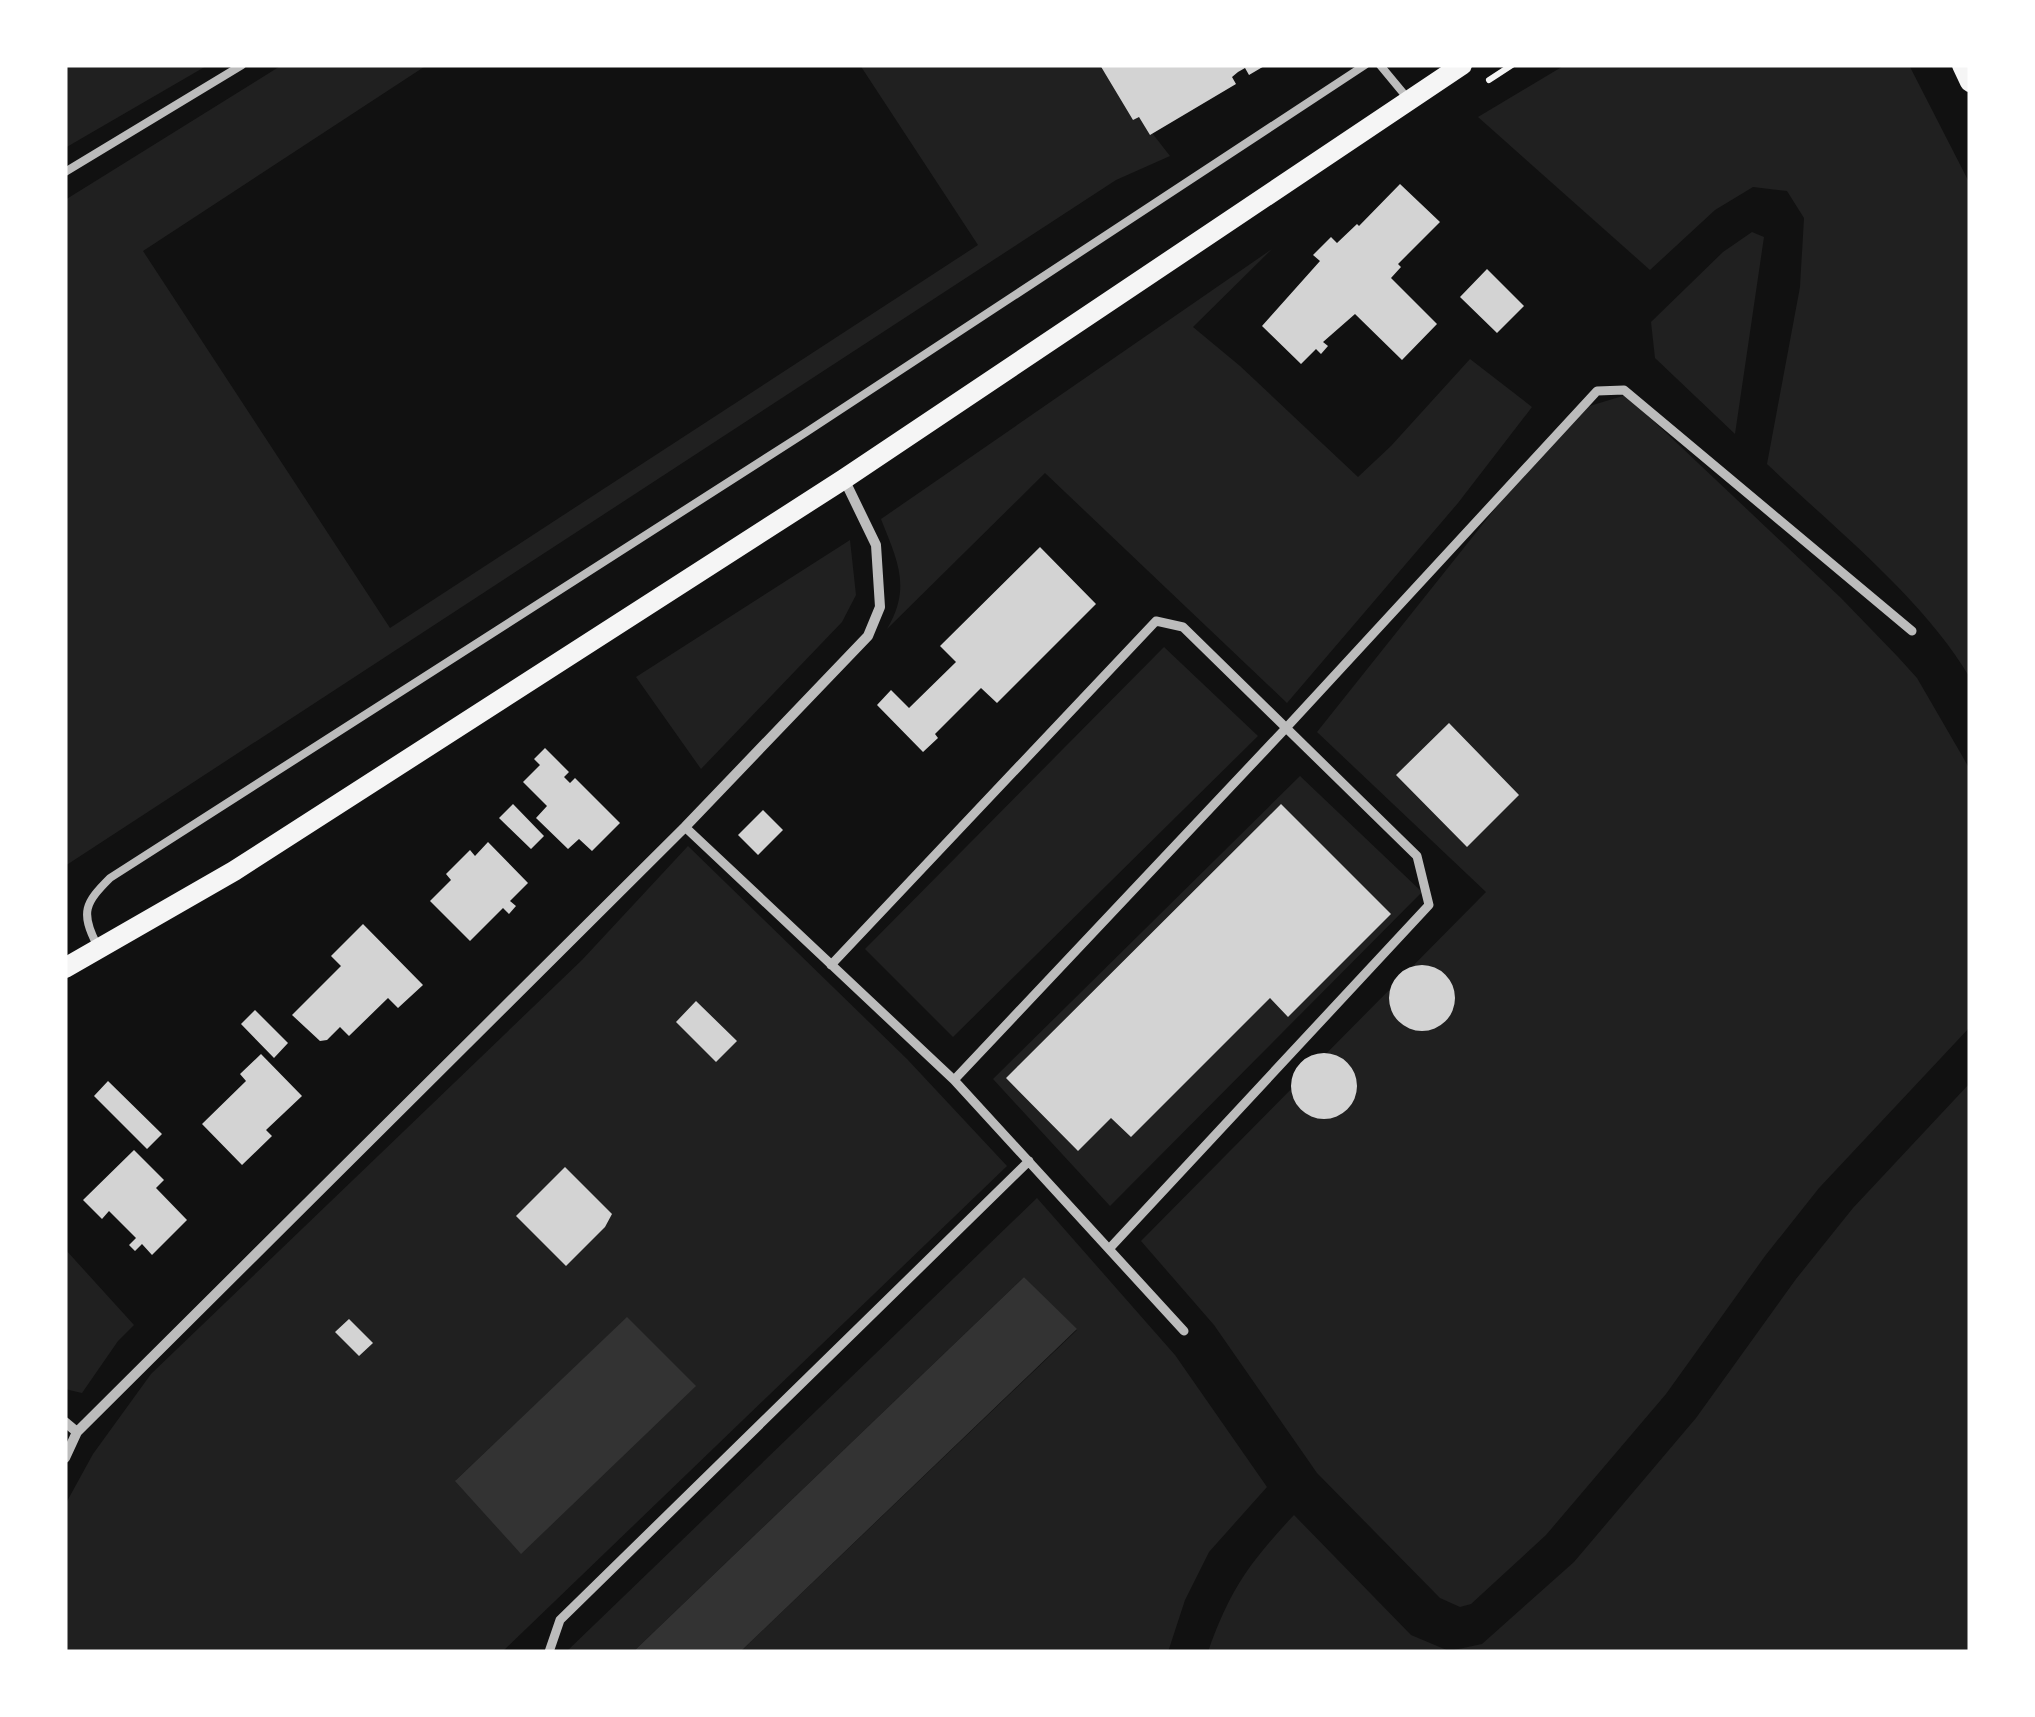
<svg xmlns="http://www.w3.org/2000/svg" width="2035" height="1717" viewBox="0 0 2035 1717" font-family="'Nunito Sans',sans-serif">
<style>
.green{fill:#202020;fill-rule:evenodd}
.water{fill:#333}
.building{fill:#d3d3d3}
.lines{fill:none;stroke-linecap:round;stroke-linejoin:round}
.path{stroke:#f5f5f5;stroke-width:6}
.service{stroke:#bcbcbc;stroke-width:8}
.pedestrian{stroke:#bcbcbc;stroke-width:9}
.minor{stroke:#bcbcbc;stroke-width:10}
.secondary{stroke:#f5f5f5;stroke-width:20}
</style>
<rect width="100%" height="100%" fill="#111"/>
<path class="green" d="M65 65H208L65 148Z
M282 65H427L143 251 390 628 978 245 860 65H1099L1170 156 1116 180 65 866V200Z
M1565 65H1909L1970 184V678C1924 599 1833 527 1767 464L1800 287 1804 218 1787 191 1753 187 1715 210 1650 270 1478 117Z
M1752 232 1764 237 1735 434 1655 358 1651 322 1723 252Z
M1272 249 1193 327 1240 366 1358 477 1391 446 1470 359 1532 407 1458 503 1287 703 1045 473 887 629C912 587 897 560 881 519Z
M1626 395 1841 598 1898 657 1917 678 1964 759 1970 770V1027L1819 1188 1765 1256 1666 1394 1546 1535 1471 1604 1460 1607 1440 1598 1317 1473 1214 1325 1141 1241 1486 892 1317 732 1573 411Z
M850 540 856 595 842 622 701 769 636 677Z
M1164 647 1258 736 953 1037 865 949Z
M1300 776 1422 892 1110 1206 993 1079Z
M688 846 907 1059 1007 1166 502 1652H65V1505L93 1454 151 1374 582 960ZM627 1318 521 1553 456 1480Z
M1970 1083V1652H1208C1229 1591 1250 1562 1294 1515L1411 1635 1449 1651 1482 1644 1574 1562 1696 1418 1796 1279 1853 1208Z
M1037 1198 1175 1355 1267 1487 1209 1552 1185 1600 1168 1652H740L1077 1330 1024 1277 633 1652H566Z
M65 1249 134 1325 118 1341 82 1393 65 1389Z"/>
<path class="water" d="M1024 1277 1077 1329 740 1652H633Z
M627 1317 696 1386 521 1554 455 1481Z"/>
<path class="building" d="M1100 65H1266L1249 75 1245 68 1238 72 1232 77 1236 84 1150 135 1139 117 1133 120Z
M1400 184 1440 222 1398 264 1401 267 1391 278 1437 324 1402 360 1355 314 1323 342 1328 346 1321 354 1316 349 1301 364 1262 326 1320 261 1313 255 1331 237 1337 243 1357 224 1359 226Z
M1487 269 1524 306 1497 333 1460 297Z
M1040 547 1096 604 997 703 981 688 935 734 938 738 923 752 877 705 891 690 909 708 956 662 940 646Z
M1449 723 1519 795 1467 847 1396 775Z
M545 748 569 772 564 777 570 783 575 778 620 823 592 851 579 839 568 849 536 818 547 806 523 782 540 765 534 759Z
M513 804 544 836 531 849 499 818Z
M1281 804 1391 914 1288 1017 1270 998 1131 1137 1111 1118 1078 1151 1006 1078Z
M763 810 783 830 758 855 738 835Z
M488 842 528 883 510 901 516 906 509 914 503 908 470 941 430 901 451 880 446 874 470 850 475 856Z
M363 924 423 985 398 1008 388 998 349 1036 340 1027 327 1040 320 1041 292 1015 341 966 331 956Z
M1389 998a33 33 0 1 1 66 0a33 33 0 1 1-66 0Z
M696 1001 737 1041 716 1062 676 1022Z
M255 1010 288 1043 274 1058 241 1024Z
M1291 1086a33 33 0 1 1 66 0a33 33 0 1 1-66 0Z
M261 1054 302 1096 266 1130 272 1136 242 1165 202 1124 246 1081 240 1074Z
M108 1081 162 1134 147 1149 94 1096Z
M134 1150 164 1180 156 1188 187 1220 152 1255 142 1244 135 1251 129 1245 136 1238 109 1211 102 1219 83 1200Z
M565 1167 612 1214 605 1227 566 1266 516 1216Z
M349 1319 373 1343 359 1356 335 1332Z"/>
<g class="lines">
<path class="path" d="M1489 80 1512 65"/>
<path class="service" d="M1380 65 1409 100
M65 172 242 65
M97 945C80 912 85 903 110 878L805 433 1365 65"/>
<path class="pedestrian" d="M685 827 954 1080 1184 1331
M831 965 1156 621 1183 627 1417 856 1429 905 1109 1249
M954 1080 1286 728 1597 391 1624 390 1912 631
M549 1652 560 1620 1029 1161"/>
<path class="minor" d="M65 1422 77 1432
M65 1458 77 1432 685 827 868 636 880 607 876 545 844 479"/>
<path class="secondary" d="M1962 65 1970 82
M65 968 234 871 844 479 1462 65"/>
</g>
<rect width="2035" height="1717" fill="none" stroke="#ffffff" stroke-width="135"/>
</svg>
